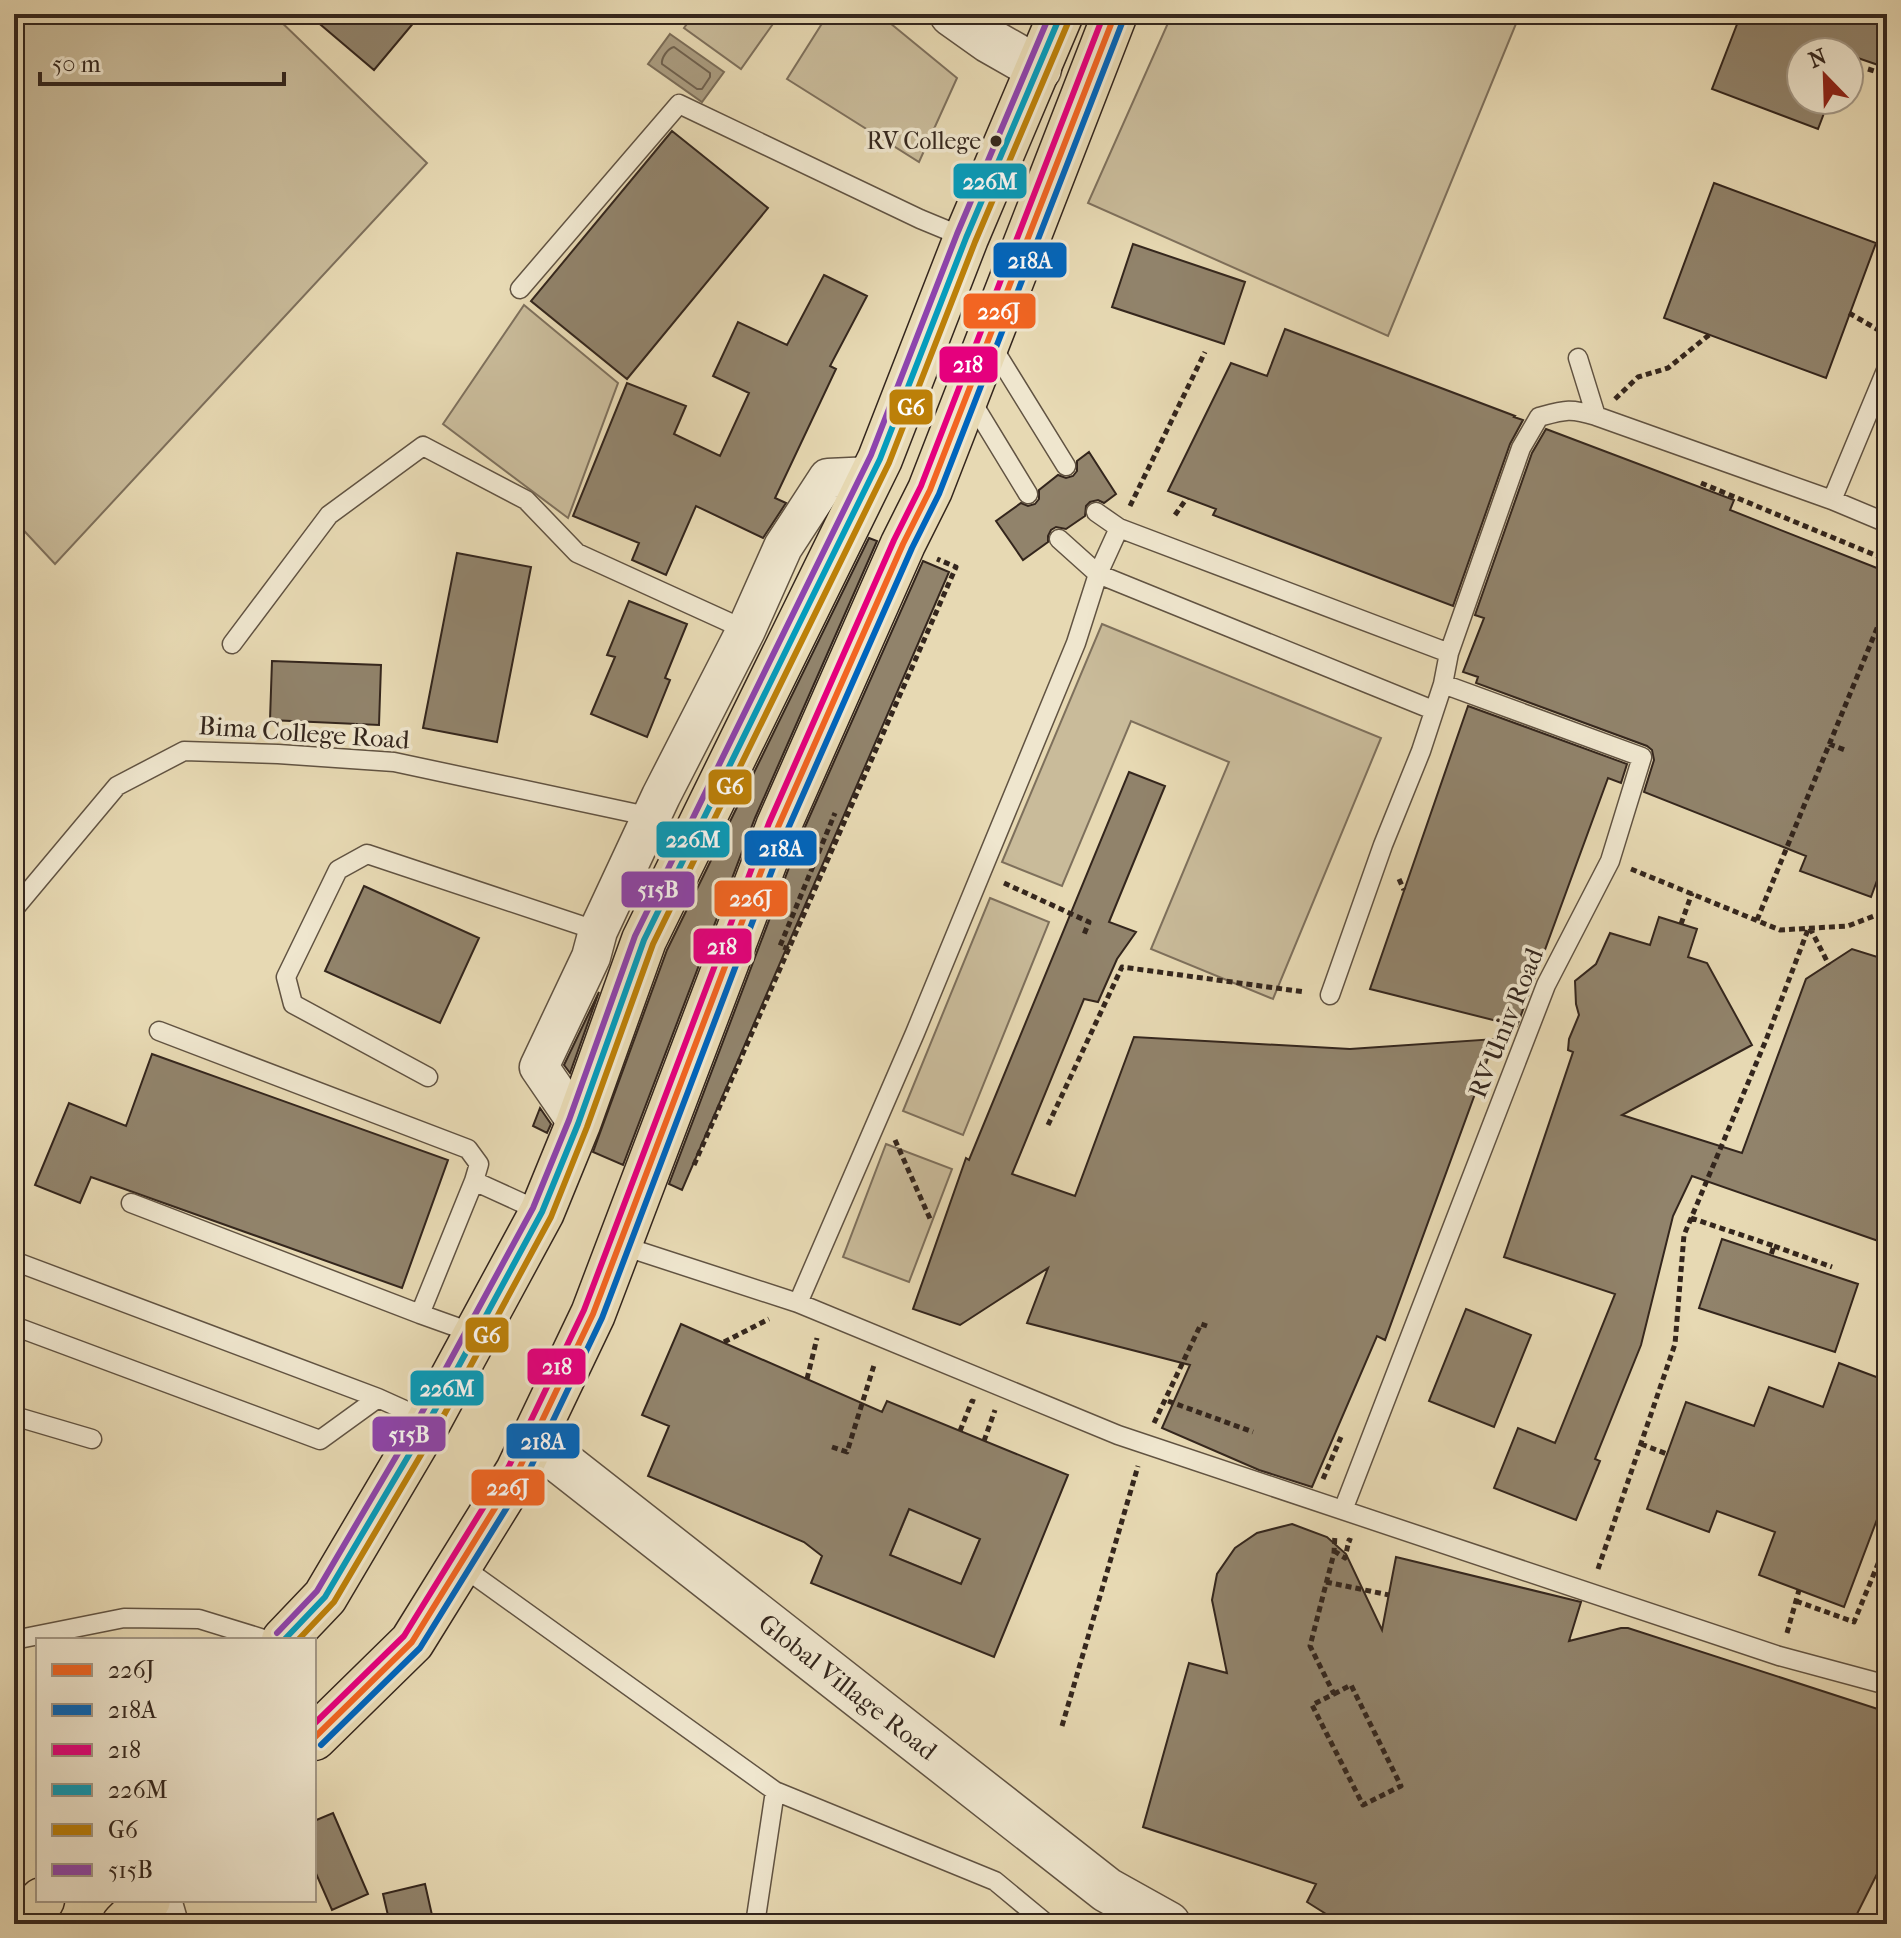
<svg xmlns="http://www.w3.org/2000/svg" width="1901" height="1938" viewBox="0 0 1901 1938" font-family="'IM FELL French Canon',serif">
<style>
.green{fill:#c9bb9a;stroke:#7e705c;stroke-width:2}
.water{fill:#aa9c80;stroke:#7b6d58;stroke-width:2}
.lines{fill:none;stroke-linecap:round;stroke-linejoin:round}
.shore{stroke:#6f614e;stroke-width:2}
.building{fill:#91836b;stroke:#34261d;stroke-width:2;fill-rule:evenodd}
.service-casing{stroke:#615342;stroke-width:21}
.minor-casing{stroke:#615342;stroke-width:41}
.tertiary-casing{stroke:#615342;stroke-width:47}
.trunk-casing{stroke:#34261d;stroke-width:47}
.path{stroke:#34261d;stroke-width:5;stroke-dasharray:6 4;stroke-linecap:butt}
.service{stroke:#efe6ce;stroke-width:18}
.minor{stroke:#efe6ce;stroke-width:38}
.tertiary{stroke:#efe6ce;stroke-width:44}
.trunk{stroke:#e7d9b3;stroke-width:44}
.bus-1-casing{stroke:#efe6ce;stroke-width:12}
.bus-2-casing{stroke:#efe6ce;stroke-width:12}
.bus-3-casing{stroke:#efe6ce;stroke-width:12}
.bus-4-casing{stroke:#efe6ce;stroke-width:12}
.bus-5-casing{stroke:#efe6ce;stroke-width:12}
.bus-6-casing{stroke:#efe6ce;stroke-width:12}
.bus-1{stroke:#f26522;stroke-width:6}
.bus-2{stroke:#0065bd;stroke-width:6}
.bus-3{stroke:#e5007d;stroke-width:6}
.bus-4{stroke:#059cbc;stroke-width:6}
.bus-5{stroke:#bc8009;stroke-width:6}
.bus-6{stroke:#8e44ad;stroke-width:6}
.bus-dot{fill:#34261d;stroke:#efe6ce;stroke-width:3}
.labels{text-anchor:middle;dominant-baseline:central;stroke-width:7;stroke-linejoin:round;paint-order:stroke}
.bus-label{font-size:24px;fill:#34261d;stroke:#efe6ce;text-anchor:end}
.street-label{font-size:26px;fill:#34261d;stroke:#efe6ce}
.line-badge{stroke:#efe6ce;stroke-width:3}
.badge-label{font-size:22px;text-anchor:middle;font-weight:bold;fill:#fff}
</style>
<rect width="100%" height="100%" fill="#e7d9b3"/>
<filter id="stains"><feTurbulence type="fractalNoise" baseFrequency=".0025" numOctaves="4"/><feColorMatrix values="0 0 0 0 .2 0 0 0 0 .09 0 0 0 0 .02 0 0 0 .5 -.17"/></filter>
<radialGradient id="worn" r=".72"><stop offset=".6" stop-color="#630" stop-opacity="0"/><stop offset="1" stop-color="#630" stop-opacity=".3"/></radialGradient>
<path class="green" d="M14 14H273L427 163 55 564 14 520Z
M694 14H780L741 69 684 28Z
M828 14H879L957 78 919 162 787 79Z
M1172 14H1520L1388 336 1088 203Z
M524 305 618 383 568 518 443 424Z
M1102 624 1381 738 1273 999 1151 949 1229 762 1131 721 1062 886 1002 862Z
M990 898 1049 922 963 1135 903 1111Z
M886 1144 952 1169 909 1282 843 1257Z
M921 1481 980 1539 961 1584 890 1555Z"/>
<path class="water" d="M670 34 724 72 702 102 648 64Z"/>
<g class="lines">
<path class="shore" d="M674 47 710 73V77L702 89H697L662 64C661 58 668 48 674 47Z"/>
</g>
<path class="building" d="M308 14H421L374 70Z
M1741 14H1887V68L1849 55V52H1801V100H1829L1818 129 1712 89Z
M672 131 768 208 627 379 531 301Z
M1714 183 1876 243 1826 378 1664 318Z
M1133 244 1245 282 1224 344 1112 307Z
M824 275 867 296 830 366 836 369 775 498 786 503 763 538 696 506 666 575 632 560 639 543 573 516 627 383 686 406 674 434 720 456 749 393 713 376 738 322 787 345Z
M1285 329 1515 416 1514 417 1523 420 1510 444 1453 606 1213 515 1216 509 1168 491 1231 363 1267 376Z
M1546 429 1734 500 1730 510 1887 572V853L1871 897 1800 871 1806 856 1644 792 1654 760 1652 750 1647 746 1476 683 1478 677 1463 672 1484 618 1475 615 1532 453Z
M1089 452 1116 494 1104 503 1098 500 1090 502 1086 506 1085 516 1066 529 1056 527 1051 530 1048 536V542L1023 560 996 521 1021 503 1028 506 1035 504 1039 499V490L1058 475 1066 478 1073 476 1077 471V461Z
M869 538 877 541 755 818 623 1165 593 1152 667 950Z
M457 553 531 567 497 742 423 728Z
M923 561 949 572 682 1190 669 1184 801 836Z
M629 601 687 624 665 678 670 680 647 737 591 714 615 657 607 655Z
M272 661 381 665 379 725 270 720Z
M1468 706 1627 764 1621 783 1608 778 1517 1026 1370 989Z
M1129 772 1165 786 1109 922 1136 932 1117 959 1098 1002 1084 999 1012 1174 1075 1196 1134 1037 1350 1049 1495 1039 1385 1340 1377 1336 1312 1487 1259 1470 1162 1428 1190 1365 1027 1323 1048 1268 960 1325 913 1309 966 1158 969 1160Z
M364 886 479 938 440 1023 325 971Z
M1659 917 1697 929 1688 957 1707 963 1752 1045 1622 1115 1742 1153 1806 979 1852 949 1887 960V1244L1692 1176 1673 1216 1641 1345 1595 1459 1600 1461 1576 1520 1494 1488 1518 1428 1555 1443 1615 1294 1504 1257 1573 1052 1568 1050 1569 1039 1579 1015 1576 1004 1575 981 1596 964 1610 933 1650 945Z
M599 992 570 1073 564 1065Z
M152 1054 448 1160 402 1288 91 1177 80 1203 35 1185 69 1103 126 1126Z
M540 1108 551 1124 547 1133 533 1126Z
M1722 1239 1858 1284 1835 1352 1699 1308Z
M1466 1309 1531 1335 1494 1427 1429 1401Z
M681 1324 882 1412 887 1401 1068 1475 994 1657 811 1583 822 1556 804 1542 648 1476 669 1426 642 1415ZM909 1509 980 1539 961 1584 890 1555Z
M1839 1363 1887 1381V1493L1844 1607 1759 1575 1775 1532 1717 1511 1709 1532 1647 1509 1686 1402 1754 1426 1769 1387 1823 1407Z
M1292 1524 1327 1537 1346 1554 1382 1630 1396 1557 1581 1602 1569 1641 1621 1628H1628L1887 1712V1854L1854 1920 1838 1918 1831 1924H1342L1307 1902 1316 1884 1143 1827 1189 1663 1227 1673 1212 1600 1217 1574 1235 1548 1257 1533Z
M333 1813 368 1894 332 1910 314 1869V1821Z
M425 1884 434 1924H390L383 1894Z"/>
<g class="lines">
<g class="service-casing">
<path id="service" d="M520 289 679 104 920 219 966 238
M990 343 1066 466
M1578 358 1596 416
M969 397 1028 494
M1832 500 1887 368
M1096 512 1119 528 1449 653
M1059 539 1098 574 1433 710
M232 644 329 515 423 446 526 500 577 553 746 630
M14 909 117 786 184 751 278 754 394 762 652 817
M1330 995 1383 845 1421 751 1443 684 1449 653 1521 448 1539 417C1565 410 1570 408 1596 416L1832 500 1887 523
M159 1031 468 1149 479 1164 474 1181
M428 1077 293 1004 286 977 338 870 367 854 598 931
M131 1203 420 1314 474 1181 542 1212
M620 1245 798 1303 1118 1435 1779 1656 1887 1685
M14 1261 378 1398
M798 1303 915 1033 1076 643 1098 574 1119 528
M420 1314 476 1334
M14 1326 320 1440 378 1398 429 1421
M14 1416 92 1439
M1343 1510 1546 985 1610 861 1642 757 1443 684
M460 1565 775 1791 995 1881 1047 1924
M14 1640 124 1618 199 1619 267 1640
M755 1924 775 1791"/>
</g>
<g class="minor-casing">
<path id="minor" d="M578 1124 539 1067 591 957 598 931 661 796 746 630 783 547 828 478 872 476
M162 1900 169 1924"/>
</g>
<g class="tertiary-casing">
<g id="tertiary">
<path d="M952 14 990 41 1039 69"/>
<path id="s1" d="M533 1440 1107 1890 1168 1924"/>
</g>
</g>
<g class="trunk-casing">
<path id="trunk" d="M284 1640 325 1597 429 1421 542 1212 578 1124 644 940 880 459 966 238 1061 14
M314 1738 412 1642 518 1471 593 1314 778 827 903 544 930 490 1115 14
M19 1924 42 1900
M124 1924 148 1900"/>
</g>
<path class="path" d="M1868 69 1887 75
M1849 313 1887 335
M1615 399 1638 377 1668 368 1709 335
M1701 483 1887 560
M1130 506 1205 352
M1175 515 1187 498
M1829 744 1845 750
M1631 869 1780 930 1848 926 1887 911
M1399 879 1404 890
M1004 883 1089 922 1083 937
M1757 920 1887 604
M1681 924 1692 893
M1810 928 1829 965
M789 949 780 946 835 813
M1048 1125 1122 967 1305 992
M895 1140 931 1221
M694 1165 956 567 937 559
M1691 1218 1774 1246 1771 1255
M1774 1246 1832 1267
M724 1342 769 1319
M807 1379 817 1338
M1885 1380 1887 1373
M1168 1401 1253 1432
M1154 1423 1201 1324 1207 1326
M960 1431 972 1401 975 1402
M984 1441 995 1410
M1641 1444 1667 1454
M832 1447 847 1452 875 1362
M1323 1479 1341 1437
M1334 1551 1345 1558 1349 1540 1352 1541
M1598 1569 1675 1344 1684 1235 1766 1040 1809 927
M1326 1582 1389 1595
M1796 1601 1854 1622 1887 1542
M1787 1633 1799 1590
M1334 1694 1351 1685 1401 1786 1363 1805 1312 1705 1334 1694 1310 1646 1334 1553 1335 1534
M1062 1726 1138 1466"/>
<use href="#service" class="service"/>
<use href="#minor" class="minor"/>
<use href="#tertiary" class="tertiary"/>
<use href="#trunk" class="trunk"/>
<g class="bus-1-casing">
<path id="bus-1" d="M314 1738 412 1642 518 1471 593 1314 778 827 903 544 930 490 1115 14"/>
</g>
<g class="bus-2-casing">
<path id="bus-2" d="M321 1745 420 1648 527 1475 602 1318 787 831 912 548 939 494 1124 18"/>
</g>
<g class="bus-3-casing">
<path id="bus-3" d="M314 1724 404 1636 509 1466 584 1310 769 823 894 540 921 486 1104 14"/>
</g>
<g class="bus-4-casing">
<path id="bus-4" d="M284 1640 325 1597 429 1421 542 1212 578 1124 644 940 880 459 966 238 1061 14"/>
</g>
<g class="bus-5-casing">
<path id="bus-5" d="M298 1640 334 1602 438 1426 551 1217 587 1127 653 944 889 463 975 242 1070 18"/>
</g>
<g class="bus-6-casing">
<path id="bus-6" d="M277 1633 317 1591 420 1416 533 1208 569 1120 635 936 871 455 957 234 1050 14"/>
</g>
<use href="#bus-1" class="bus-1"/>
<use href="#bus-2" class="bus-2"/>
<use href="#bus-3" class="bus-3"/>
<use href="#bus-4" class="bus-4"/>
<use href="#bus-5" class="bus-5"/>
<use href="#bus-6" class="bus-6"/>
</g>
<circle class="bus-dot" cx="996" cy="141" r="7"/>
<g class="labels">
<g class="bus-label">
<text x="981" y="141">RV College</text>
</g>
<g class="street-label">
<text transform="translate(304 733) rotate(4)">Bima College Road</text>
<text transform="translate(1506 1023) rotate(-68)">RV Univ Road</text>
<text stroke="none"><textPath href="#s1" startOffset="400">Global Village Road</textPath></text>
</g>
</g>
<g class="line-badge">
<rect x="952" y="162" width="76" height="38" rx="8" fill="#059cbc"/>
<rect x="992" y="241" width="76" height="38" rx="8" fill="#0065bd"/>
<rect x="962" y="292" width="75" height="38" rx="8" fill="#f26522"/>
<rect x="938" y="345" width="61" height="39" rx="8" fill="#e5007d"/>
<rect x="888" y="388" width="46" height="38" rx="8" fill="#bc8009"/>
<rect x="707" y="768" width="46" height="38" rx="8" fill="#bc8009"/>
<rect x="655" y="820" width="76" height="39" rx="8" fill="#059cbc"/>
<rect x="743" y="829" width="75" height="38" rx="8" fill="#0065bd"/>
<rect x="620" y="870" width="76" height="39" rx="8" fill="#8e44ad"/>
<rect x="713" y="879" width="76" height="39" rx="8" fill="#f26522"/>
<rect x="692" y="927" width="61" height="38" rx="8" fill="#e5007d"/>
<rect x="464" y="1316" width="46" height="38" rx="8" fill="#bc8009"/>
<rect x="526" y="1347" width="61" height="39" rx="8" fill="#e5007d"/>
<rect x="409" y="1369" width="76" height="38" rx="8" fill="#059cbc"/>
<rect x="371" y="1415" width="76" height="38" rx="8" fill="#8e44ad"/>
<rect x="505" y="1422" width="76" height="38" rx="8" fill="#0065bd"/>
<rect x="470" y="1468" width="76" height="39" rx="8" fill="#f26522"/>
</g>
<g class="badge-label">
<text x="990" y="189">226M</text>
<text x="1030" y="268">218A</text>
<text x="999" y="319">226J</text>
<text x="968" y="372">218</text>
<text x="911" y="415">G6</text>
<text x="730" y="794">G6</text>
<text x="693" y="847">226M</text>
<text x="781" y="856">218A</text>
<text x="658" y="897">515B</text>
<text x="751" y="906">226J</text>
<text x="722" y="954">218</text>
<text x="487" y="1343">G6</text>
<text x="557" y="1374">218</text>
<text x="447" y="1396">226M</text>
<text x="409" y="1442">515B</text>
<text x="543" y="1449">218A</text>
<text x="508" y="1495">226J</text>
</g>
<rect width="1901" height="1938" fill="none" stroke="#e7d9b3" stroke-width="48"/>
<rect x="16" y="16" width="1869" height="1906" fill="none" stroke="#34261d" stroke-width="4"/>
<rect x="24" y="24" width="1853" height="1890" fill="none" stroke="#34261d" stroke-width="2"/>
<rect x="36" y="1638" width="280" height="264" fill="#efe6ce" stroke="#a49987" stroke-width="2"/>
<rect x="52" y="1664" width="40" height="12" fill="#f26522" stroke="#a49987" stroke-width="2"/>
<text x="108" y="1678" font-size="24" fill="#34261d">226J</text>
<rect x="52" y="1704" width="40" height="12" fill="#0065bd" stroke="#a49987" stroke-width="2"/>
<text x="108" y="1718" font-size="24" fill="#34261d">218A</text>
<rect x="52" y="1744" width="40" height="12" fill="#e5007d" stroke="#a49987" stroke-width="2"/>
<text x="108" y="1758" font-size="24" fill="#34261d">218</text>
<rect x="52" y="1784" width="40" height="12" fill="#059cbc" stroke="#a49987" stroke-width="2"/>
<text x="108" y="1798" font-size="24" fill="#34261d">226M</text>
<rect x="52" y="1824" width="40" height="12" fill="#bc8009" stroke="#a49987" stroke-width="2"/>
<text x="108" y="1838" font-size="24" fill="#34261d">G6</text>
<rect x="52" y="1864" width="40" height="12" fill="#8e44ad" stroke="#a49987" stroke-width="2"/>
<text x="108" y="1878" font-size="24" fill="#34261d">515B</text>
<g transform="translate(1825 76) rotate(337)"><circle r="38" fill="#efe6ce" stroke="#a49987" stroke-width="2"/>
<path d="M0-6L14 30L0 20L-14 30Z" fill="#8f2418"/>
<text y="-12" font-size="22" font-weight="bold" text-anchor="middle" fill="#34261d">N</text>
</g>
<path d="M40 72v12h244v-12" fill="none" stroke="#34261d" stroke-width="4"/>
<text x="52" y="72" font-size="24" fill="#34261d" stroke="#efe6ce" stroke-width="6" paint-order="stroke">50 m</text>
<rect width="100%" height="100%" filter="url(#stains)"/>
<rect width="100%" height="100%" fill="url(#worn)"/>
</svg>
